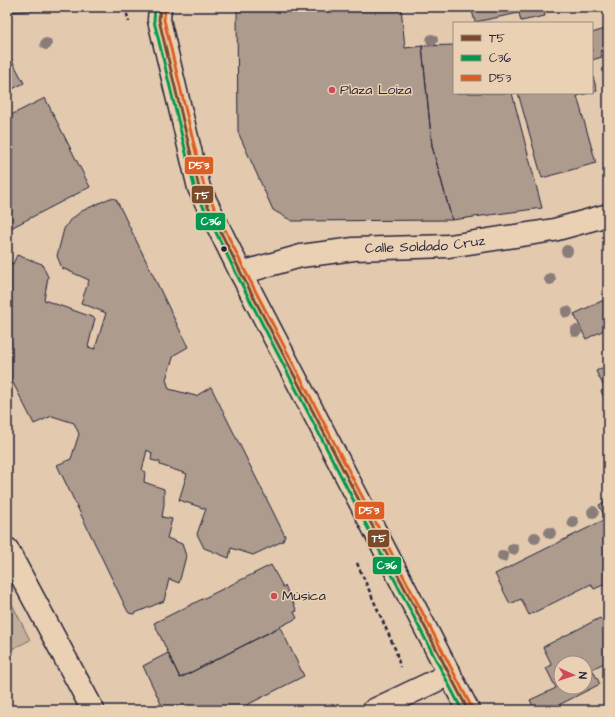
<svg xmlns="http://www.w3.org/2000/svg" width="615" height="717" viewBox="0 0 615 717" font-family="'Architects Daughter',sans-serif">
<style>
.green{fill:#c3ae9b;stroke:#72686b}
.building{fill:#ad9b8e;stroke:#22223b;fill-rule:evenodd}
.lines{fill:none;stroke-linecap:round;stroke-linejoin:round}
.minor-casing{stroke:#22223b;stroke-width:25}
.major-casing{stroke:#22223b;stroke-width:25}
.path{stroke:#22223b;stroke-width:2.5;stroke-dasharray:4 3;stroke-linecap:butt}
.minor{stroke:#ebd1b3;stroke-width:22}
.major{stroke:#ebd1b3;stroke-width:22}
.bus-1-casing{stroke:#ebd1b3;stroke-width:6}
.bus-2-casing{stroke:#ebd1b3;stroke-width:6}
.bus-3-casing{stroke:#ebd1b3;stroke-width:6}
.bus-1{stroke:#7a4b2a;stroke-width:3}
.bus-2{stroke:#03994f;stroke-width:3}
.bus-3{stroke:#dd5e24;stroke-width:3}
.tree{fill:#8a7d79}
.poi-dot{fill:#d1495b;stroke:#ebd1b3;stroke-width:1.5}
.bus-dot{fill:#22223b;stroke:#ebd1b3;stroke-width:1.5}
.labels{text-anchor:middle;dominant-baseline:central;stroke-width:3;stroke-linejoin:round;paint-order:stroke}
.poi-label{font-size:14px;fill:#22223b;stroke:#ebd1b3;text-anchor:start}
.street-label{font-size:14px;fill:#22223b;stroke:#ebd1b3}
.line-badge{stroke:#ebd1b3;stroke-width:1.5}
.badge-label{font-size:11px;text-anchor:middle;font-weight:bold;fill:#fff}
</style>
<rect width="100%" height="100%" fill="#e3caae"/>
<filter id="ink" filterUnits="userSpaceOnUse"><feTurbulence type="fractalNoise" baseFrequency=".025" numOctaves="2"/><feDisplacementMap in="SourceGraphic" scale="8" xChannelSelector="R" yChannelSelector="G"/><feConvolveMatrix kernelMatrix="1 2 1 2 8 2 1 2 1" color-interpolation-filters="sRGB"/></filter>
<g filter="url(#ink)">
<path class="green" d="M7 594 30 640 8 651Z"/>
<path class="building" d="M7 7H81V8L7 12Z
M237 7H401L405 48 422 46 432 146 452 220 292 221 273 210 238 132Z
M413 7H439L413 10Z
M471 7H543L545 16 521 21 519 13 475 22Z
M608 28V49L600 51 602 57 592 60V33Z
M454 45V93H512L542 208 452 220 432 146 422 46Z
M7 51 24 83 7 92Z
M592 73 597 91 592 92Z
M518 93H589L577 96 596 163 542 178Z
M45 98 90 187 7 230V117Z
M608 128V143L603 130Z
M110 198 116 199 188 347 174 355 166 379 169 389 196 396 211 387 285 536 283 541 253 555 231 548 229 558 204 548 197 534 206 509 179 500 187 474 160 465V462L151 460 152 453 147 450 142 470 145 472 144 482 164 489V504L162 517 172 519 167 538 182 544 186 556 179 583 169 579 164 601 133 614 129 613 127 610 57 465 71 459 79 434 74 423 52 416 34 424 7 371V261L13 264 17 255 42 264 48 277 44 300 95 318 88 347 95 349 106 313 81 303 89 280 62 268 57 256 64 229 70 220 82 211Z
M608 298V328L586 339 574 314Z
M608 365V407L601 391 605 389 596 371Z
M608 500V583L594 589 591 584 529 615 521 599 510 604 495 574 606 519 599 505Z
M271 565 283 587 285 586 297 611 294 612 297 618 180 678 154 623Z
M600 618 602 620 608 618V661L592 669 600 684 549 710H535L530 700 556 688 546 668 552 665 543 647ZM561 663H585V687H561Z
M280 627 304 676 237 710H164L143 666 168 653 180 678Z
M608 704V710H595Z"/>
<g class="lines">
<g class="minor-casing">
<g id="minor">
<path id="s1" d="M241 273 301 256 354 249 449 246 554 230 608 215"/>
<path d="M7 549 93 710"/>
<path d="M374 710 450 674"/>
</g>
</g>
<g class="major-casing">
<path id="major" d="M160 7 159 20 199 188 241 273 468 710"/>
</g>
<path class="path" d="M125 7 129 22
M357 563 396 651 400 667"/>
<use href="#minor" class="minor"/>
<use href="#major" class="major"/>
<g class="bus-1-casing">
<path id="bus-1" d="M160 7 159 20 199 188 241 273 468 710"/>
</g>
<g class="bus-2-casing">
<path id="bus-2" d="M155 7 154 21 195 190 237 275 462 710"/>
</g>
<g class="bus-3-casing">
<path id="bus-3" d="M165 7 164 20 204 186 245 271 472 708"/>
</g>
<use href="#bus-1" class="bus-1"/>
<use href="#bus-2" class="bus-2"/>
<use href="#bus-3" class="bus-3"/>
</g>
<g class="tree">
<circle cx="432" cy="40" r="6"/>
<circle cx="46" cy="44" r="6"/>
<circle cx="567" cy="251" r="6"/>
<circle cx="550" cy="279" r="6"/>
<circle cx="567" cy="312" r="6"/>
<circle cx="576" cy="331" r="6"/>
<circle cx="593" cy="512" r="6"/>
<circle cx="573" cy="522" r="6"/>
<circle cx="550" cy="533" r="6"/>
<circle cx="535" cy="538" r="6"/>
<circle cx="513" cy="549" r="6"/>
<circle cx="503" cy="556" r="6"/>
</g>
</g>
<g class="poi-dot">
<circle cx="332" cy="90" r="4"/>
<circle cx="274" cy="596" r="4"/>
</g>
<circle class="bus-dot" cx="224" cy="249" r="3.5"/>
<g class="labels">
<g class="poi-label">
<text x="340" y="90">Plaza Loíza</text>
<text x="282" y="596">Música</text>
</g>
<g class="street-label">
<text stroke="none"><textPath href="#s1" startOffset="187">Calle Soldado Cruz</textPath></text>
</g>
</g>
<g class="line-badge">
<rect x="184" y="156" width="30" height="19" rx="4" fill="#dd5e24"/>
<rect x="191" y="185" width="23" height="19" rx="4" fill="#7a4b2a"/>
<rect x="195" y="212" width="31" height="19" rx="4" fill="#03994f"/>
<rect x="354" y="501" width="31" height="19" rx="4" fill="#dd5e24"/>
<rect x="367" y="529" width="23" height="19" rx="4" fill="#7a4b2a"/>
<rect x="372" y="556" width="30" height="19" rx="4" fill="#03994f"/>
</g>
<g class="badge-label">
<text x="199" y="169">D53</text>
<text x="202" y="199">T5</text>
<text x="211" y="225">C36</text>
<text x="369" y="514">D53</text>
<text x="379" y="542">T5</text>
<text x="387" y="569">C36</text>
</g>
<rect width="615" height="717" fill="none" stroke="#ebd1b3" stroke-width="24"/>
<rect x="12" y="12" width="591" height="693" fill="none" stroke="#22223b" stroke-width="1.5" filter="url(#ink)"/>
<rect x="453" y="22" width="140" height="72" fill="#ebd1b3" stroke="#9b8b83"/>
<rect x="461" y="35" width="20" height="6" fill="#7a4b2a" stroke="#9b8b83"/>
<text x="489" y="42" font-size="12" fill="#22223b">T5</text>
<rect x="461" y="55" width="20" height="6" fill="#03994f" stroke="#9b8b83"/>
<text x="489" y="62" font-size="12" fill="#22223b">C36</text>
<rect x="461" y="75" width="20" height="6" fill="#dd5e24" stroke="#9b8b83"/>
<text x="489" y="82" font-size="12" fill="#22223b">D53</text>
<g transform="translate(573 675) rotate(93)"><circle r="19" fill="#ebd1b3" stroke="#9b8b83"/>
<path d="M0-3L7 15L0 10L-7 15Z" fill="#d1495b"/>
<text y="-6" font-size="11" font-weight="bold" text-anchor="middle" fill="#22223b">N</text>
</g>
</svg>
